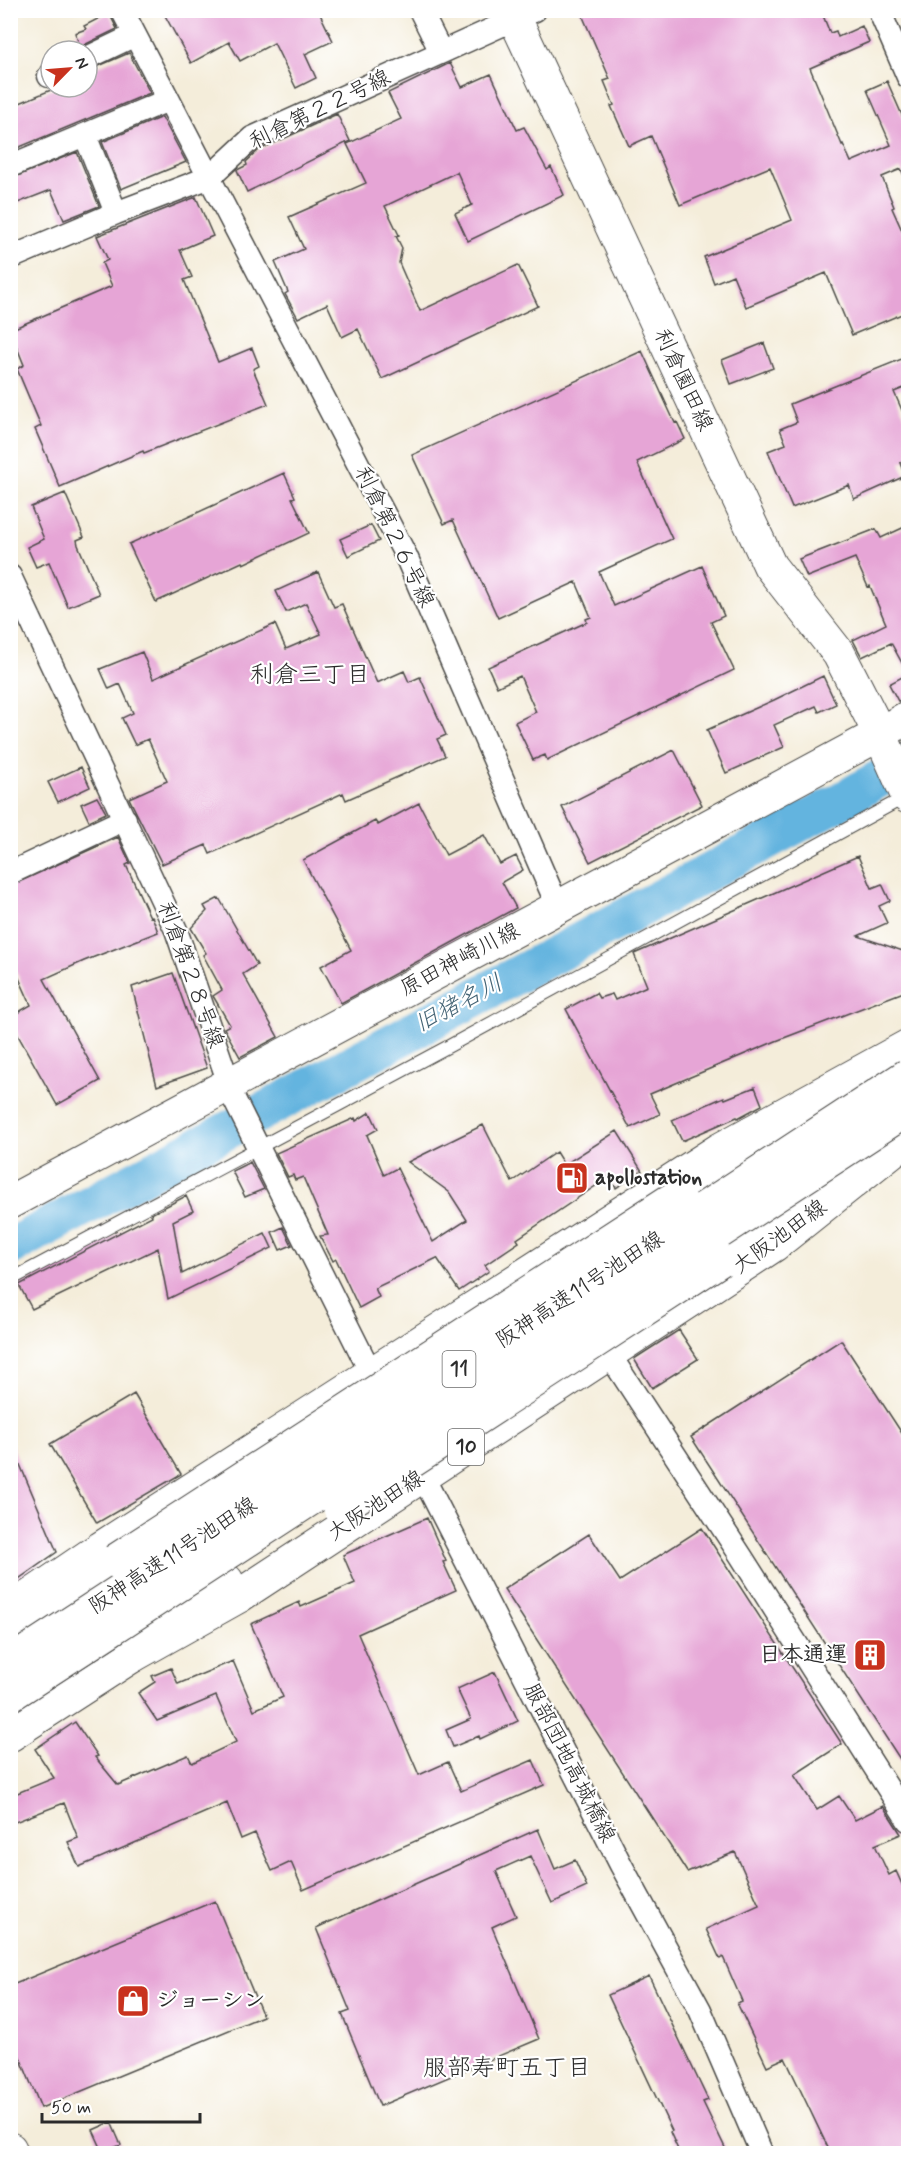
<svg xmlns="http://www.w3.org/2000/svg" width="919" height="2164" viewBox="0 0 919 2164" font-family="Mynerve,'Klee One',sans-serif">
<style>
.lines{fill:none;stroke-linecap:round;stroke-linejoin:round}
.river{stroke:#64b4df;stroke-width:38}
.building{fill:#e6a5d6}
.lane-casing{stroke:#494845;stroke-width:14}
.street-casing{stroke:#494845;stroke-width:25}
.secondary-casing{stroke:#494845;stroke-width:35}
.primary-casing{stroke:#494845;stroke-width:35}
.highway-casing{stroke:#494845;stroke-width:35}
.lane{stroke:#fff;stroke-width:12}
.street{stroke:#fff;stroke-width:22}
.secondary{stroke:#fff;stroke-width:33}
.primary{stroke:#fff;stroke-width:33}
.highway{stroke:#fff;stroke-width:33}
.highway-bridge-casing{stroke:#494845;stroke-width:35;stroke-linecap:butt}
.highway-bridge{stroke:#fff;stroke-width:33}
.labels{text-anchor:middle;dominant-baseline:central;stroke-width:4.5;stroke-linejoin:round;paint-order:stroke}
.shield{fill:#fff;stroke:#6b6b6b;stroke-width:1.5}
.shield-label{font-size:21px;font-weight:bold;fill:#2b2b2b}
.street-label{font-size:22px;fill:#2b2b2b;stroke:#fff}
.poi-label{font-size:22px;font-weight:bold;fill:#2b2b2b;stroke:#fff;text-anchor:start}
.neighbourhood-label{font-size:24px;fill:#2b2b2b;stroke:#fff}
.water-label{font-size:24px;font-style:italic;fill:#426273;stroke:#fff}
</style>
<rect width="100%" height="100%" fill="#fff"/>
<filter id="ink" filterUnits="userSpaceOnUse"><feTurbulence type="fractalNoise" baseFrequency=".0167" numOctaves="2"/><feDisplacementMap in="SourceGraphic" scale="12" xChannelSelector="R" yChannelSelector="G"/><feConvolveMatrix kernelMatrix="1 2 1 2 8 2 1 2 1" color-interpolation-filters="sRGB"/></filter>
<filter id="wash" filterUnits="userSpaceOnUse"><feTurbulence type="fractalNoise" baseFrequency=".008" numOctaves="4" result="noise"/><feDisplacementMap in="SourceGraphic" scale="24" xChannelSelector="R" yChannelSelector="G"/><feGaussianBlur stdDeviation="1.35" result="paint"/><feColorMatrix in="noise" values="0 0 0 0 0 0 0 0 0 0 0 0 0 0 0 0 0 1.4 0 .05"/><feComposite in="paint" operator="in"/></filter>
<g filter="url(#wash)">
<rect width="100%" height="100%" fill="#f4edda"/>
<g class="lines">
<path class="river" d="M10 1247 843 800 908 762"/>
</g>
<g id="blocks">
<path class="building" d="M162 10H318L333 41 305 54 316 78 296 88 274 43 240 61 229 42 191 63Z
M580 10H811L813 17 822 13 830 33 836 31 838 37 862 26 869 42 810 68 842 145 843 144 851 162 891 145 867 90 887 81 909 131V187L901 169 882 177 894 207 892 208 909 246V311L852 335 826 273 746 307 733 275 714 283 704 257 792 220 770 167 680 205 651 136 629 146 611 106 614 105 604 81 610 79Z
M109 13 117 29 80 47 75 33 86 29 84 26Z
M129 53 150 93 10 151V107L58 87H87V71Z
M450 63 462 87 491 74 517 130 524 127 547 170 551 167 564 195 468 241 455 213 472 205 457 172 385 206 399 235 396 236 402 248 399 263 420 311 518 265 538 306 382 379 358 329 342 337 327 304 298 318 285 294 288 292 275 262 304 249 289 217 366 183 347 144 401 119 388 93Z
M337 114 350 141 247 192 237 170 247 165 246 162 259 150Z
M162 117 186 162 121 189 102 142Z
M77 152 99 206 64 220 51 190 10 206V179Z
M196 197 213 236 180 250 192 277 184 280 218 362 252 348 259 366 253 369 268 404 144 453 143 451 60 487 35 429 41 426 17 369 24 365 10 330 112 286 102 263 108 260 97 236Z
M764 343 773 368 731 384 722 360Z
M642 351 675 423 677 422 685 439 637 462 672 539 599 572 614 606 702 566 724 616 711 622 734 670 547 760 545 755 533 760 515 722 536 712 520 676 497 687 488 667 587 622 586 619 591 617 576 582 498 618 453 520 444 524 412 455Z
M909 356V386L894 392 909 426V460L900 463 905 476 854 499 849 485 792 508 768 451 786 444 780 429 797 422 790 404Z
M284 473 295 497 292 498 309 533 243 564 242 562 156 602 129 544Z
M65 493 84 537 77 540 78 545 99 594 68 607 49 562 36 567 27 547 44 539 31 507Z
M371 525 379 541 348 556 340 539Z
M909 525V698L898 701 889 684 908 674 891 643 862 657 853 640 886 624 870 586 868 587 855 558 807 577 799 559 876 529 881 538Z
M318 572 334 607 342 604 377 683 404 671 409 682 420 677 446 735 437 739 445 756 346 800 343 793 210 854 206 845 162 864 129 798 167 781 148 739 135 745 122 718 133 713 120 684 109 689 100 669 142 652 153 679 275 624 286 649 321 634 306 603 286 612 276 591Z
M823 676 836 704 819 712 816 706 774 725 784 747 726 773 707 730 774 700Z
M674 750 702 805 590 862 562 807Z
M81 767 90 787 58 802 48 782Z
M97 797 106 813 89 821 81 804Z
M419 803 446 855 484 835 500 864 516 856 523 870 502 882 516 908 341 1003 321 966 351 950 303 860 375 821 378 825Z
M118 837 130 863 126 865 150 917 152 916 158 932 84 961 44 979 100 1081 57 1105 10 1021V1017L31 1005 10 958V886Z
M858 856 872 888 882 884 890 901 879 906 887 923 858 936 909 953V990L776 1041 650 1094 660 1114 630 1128 566 1009 596 993 599 998 612 994 615 1000 647 986 634 954Z
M219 898 257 965 243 974 278 1037 240 1057 224 1028 230 1025 213 996 222 990 203 955 206 953 191 928 207 911 204 906Z
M173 973 207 1068 157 1086 132 987Z
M755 1087 762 1105 738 1118 737 1117 682 1141 672 1120 724 1097 725 1099Z
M370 1112 378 1129 367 1135 384 1175 397 1168 433 1242 467 1220 449 1192 408 1162 483 1125 512 1182 556 1152 564 1165 617 1131 642 1171 616 1188 609 1177 517 1239 519 1242 485 1265 489 1271 459 1291 437 1258 375 1288 379 1297 359 1308 336 1259 333 1261 320 1236 328 1235 303 1177 295 1180 293 1175 288 1177 276 1153 355 1118 356 1121Z
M250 1162 264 1189 245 1197 232 1171Z
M186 1196 193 1211 173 1221 182 1274 265 1233 272 1248 168 1299 158 1248 32 1309 19 1285 152 1216 151 1214Z
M283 1227 292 1245 280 1250 272 1232Z
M679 1330 698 1359 652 1388 634 1359Z
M841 1340 909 1444V1773L691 1437Z
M134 1394 181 1474 97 1523 50 1444Z
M10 1441 57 1552 10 1585Z
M427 1518 446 1561 443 1562 456 1590 358 1634 419 1775 448 1762 461 1791 533 1760 544 1785 303 1890 291 1862 272 1871 255 1833 241 1839 227 1803 79 1867 68 1842 78 1838 64 1803 10 1824V1796L54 1778 35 1749 75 1722 98 1756 95 1757 118 1785 188 1755 192 1763 236 1742 216 1696 157 1721 138 1693 155 1682 152 1676 171 1668 178 1684 233 1661 254 1710 283 1697 251 1624 299 1602 301 1607 355 1583 343 1555Z
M702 1528 842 1744 794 1775 817 1810 839 1796 855 1820 883 1806 901 1834 875 1845 889 1875 896 1871 909 1900V2147L893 2154H831L785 2058 767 2066 737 2003 742 2001 723 1957 720 1959 706 1929 759 1905 735 1852 687 1872 504 1589 589 1534 620 1581Z
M495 1672 518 1721 480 1739 479 1736 453 1747 446 1730 471 1719 457 1689Z
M538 1829 555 1869 575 1860 587 1887 552 1903 530 1856 496 1871 516 1916 492 1927 539 2039 380 2106 342 2014 350 2011 316 1928Z
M215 1901 263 2016 41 2108 10 2033V1986Z
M649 1976 708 2100 703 2102 728 2154H680L670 2132 672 2131 608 1995Z
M111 2122 121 2145 103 2152 93 2130Z"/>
</g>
</g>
<g filter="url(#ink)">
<use href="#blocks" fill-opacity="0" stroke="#494845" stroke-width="1.5"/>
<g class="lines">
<g class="lane-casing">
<path id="lane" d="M10 1280 451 1045 907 796"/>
</g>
<g class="street-casing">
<path id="street" d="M122 10 406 556 558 907
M420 10 441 52
M879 10 908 77
M87 58 135 35
M49 76 51 75
M85 135 116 213
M10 166 161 103
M10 258 116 213 210 177 252 138 535 10
M10 576 176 930 235 1101 377 1385
M10 873 125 819
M609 1354 741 1556 908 1820
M416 1463 621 1865 700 2010 762 2154"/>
</g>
<g class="secondary-casing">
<path id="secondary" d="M511 10 770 566 839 654 880 734 908 797
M10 1202 880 734 908 717
M10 2149 12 2154"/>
</g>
<g class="primary-casing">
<path id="primary" d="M10 1610 101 1548 719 1150 908 1046
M10 1735 132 1656 239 1596 774 1245 908 1138"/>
</g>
<g class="highway-casing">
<path id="highway" d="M679 1195 710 1176 801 1130
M720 1260 831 1181 881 1141
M10 1630 115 1561
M132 1656 227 1581"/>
</g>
<use href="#lane" class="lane"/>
<use href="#street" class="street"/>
<use href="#secondary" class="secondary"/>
<use href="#primary" class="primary"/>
<use href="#highway" class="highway"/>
<g class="highway-bridge-casing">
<path id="highway-bridge" d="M340 1508 720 1260
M115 1561 679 1195
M10 1663 908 1075
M10 1695 908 1109"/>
</g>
<use href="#highway-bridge" class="highway-bridge"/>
</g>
</g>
<defs>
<g id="fuel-square" transform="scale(1.725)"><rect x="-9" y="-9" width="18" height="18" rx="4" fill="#c8321e" stroke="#fff"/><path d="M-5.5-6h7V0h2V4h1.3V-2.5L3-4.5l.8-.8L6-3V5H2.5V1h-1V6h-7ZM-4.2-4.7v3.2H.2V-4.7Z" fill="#fff"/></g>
<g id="building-square" transform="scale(1.725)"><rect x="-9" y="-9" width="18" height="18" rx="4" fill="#c8321e" stroke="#fff"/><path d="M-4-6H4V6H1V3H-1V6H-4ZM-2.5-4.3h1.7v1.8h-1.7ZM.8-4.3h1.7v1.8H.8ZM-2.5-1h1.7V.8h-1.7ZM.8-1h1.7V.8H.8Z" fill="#fff"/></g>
<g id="shop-square" transform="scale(1.725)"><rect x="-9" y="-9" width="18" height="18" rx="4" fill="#c8321e" stroke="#fff"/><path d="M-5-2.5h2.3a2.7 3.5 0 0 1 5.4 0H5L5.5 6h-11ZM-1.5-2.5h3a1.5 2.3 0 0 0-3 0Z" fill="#fff"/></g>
</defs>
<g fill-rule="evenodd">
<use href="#fuel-square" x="572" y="1178"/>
<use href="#building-square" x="870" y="1655"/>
<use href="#shop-square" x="133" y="2001"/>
</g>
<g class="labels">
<g class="shield">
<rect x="442.5" y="1351" width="33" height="36" rx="4.5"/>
<rect x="448" y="1429" width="36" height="36" rx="4.5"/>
</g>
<g class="shield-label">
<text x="459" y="1369">11</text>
<text x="466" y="1447">10</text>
</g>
<g class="street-label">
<text transform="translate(320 110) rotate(-26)">利倉第２２号線</text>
<text transform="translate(683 380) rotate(65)">利倉園田線</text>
<text transform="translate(394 537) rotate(64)">利倉第２６号線</text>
<text transform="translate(460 960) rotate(-28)">原田神崎川線</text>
<text transform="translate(190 975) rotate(70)">利倉第２８号線</text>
<text transform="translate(780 1237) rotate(-36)">大阪池田線</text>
<text transform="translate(580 1290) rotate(-33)">阪神高速11号池田線</text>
<text transform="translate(376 1506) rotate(-33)">大阪池田線</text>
<text transform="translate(173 1556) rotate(-33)">阪神高速11号池田線</text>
<text transform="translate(569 1763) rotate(63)">服部団地高城橋線</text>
</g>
<g class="poi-label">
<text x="595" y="1178">apollostation</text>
<text x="847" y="1655" text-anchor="end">日本通運</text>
<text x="156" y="2001">ジョーシン</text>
</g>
<g class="neighbourhood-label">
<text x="310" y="675">利倉三丁目</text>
<text x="507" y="2068">服部寿町五丁目</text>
</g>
<g class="water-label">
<text transform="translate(459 1004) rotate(-28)">旧猪名川</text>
</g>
</g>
<rect width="919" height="2164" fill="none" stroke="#fff" stroke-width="36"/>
<g transform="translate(69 69) rotate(65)"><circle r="28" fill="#ffffff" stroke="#aaaaaa" stroke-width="1.5"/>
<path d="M0-4.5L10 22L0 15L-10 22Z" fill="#c8321e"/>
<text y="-9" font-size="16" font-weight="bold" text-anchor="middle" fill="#2b2b2b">N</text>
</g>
<path d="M42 2113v9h158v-9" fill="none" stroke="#2b2b2b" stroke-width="3"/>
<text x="51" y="2113" font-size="18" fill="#2b2b2b" stroke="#ffffff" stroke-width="4.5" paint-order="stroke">50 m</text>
</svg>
